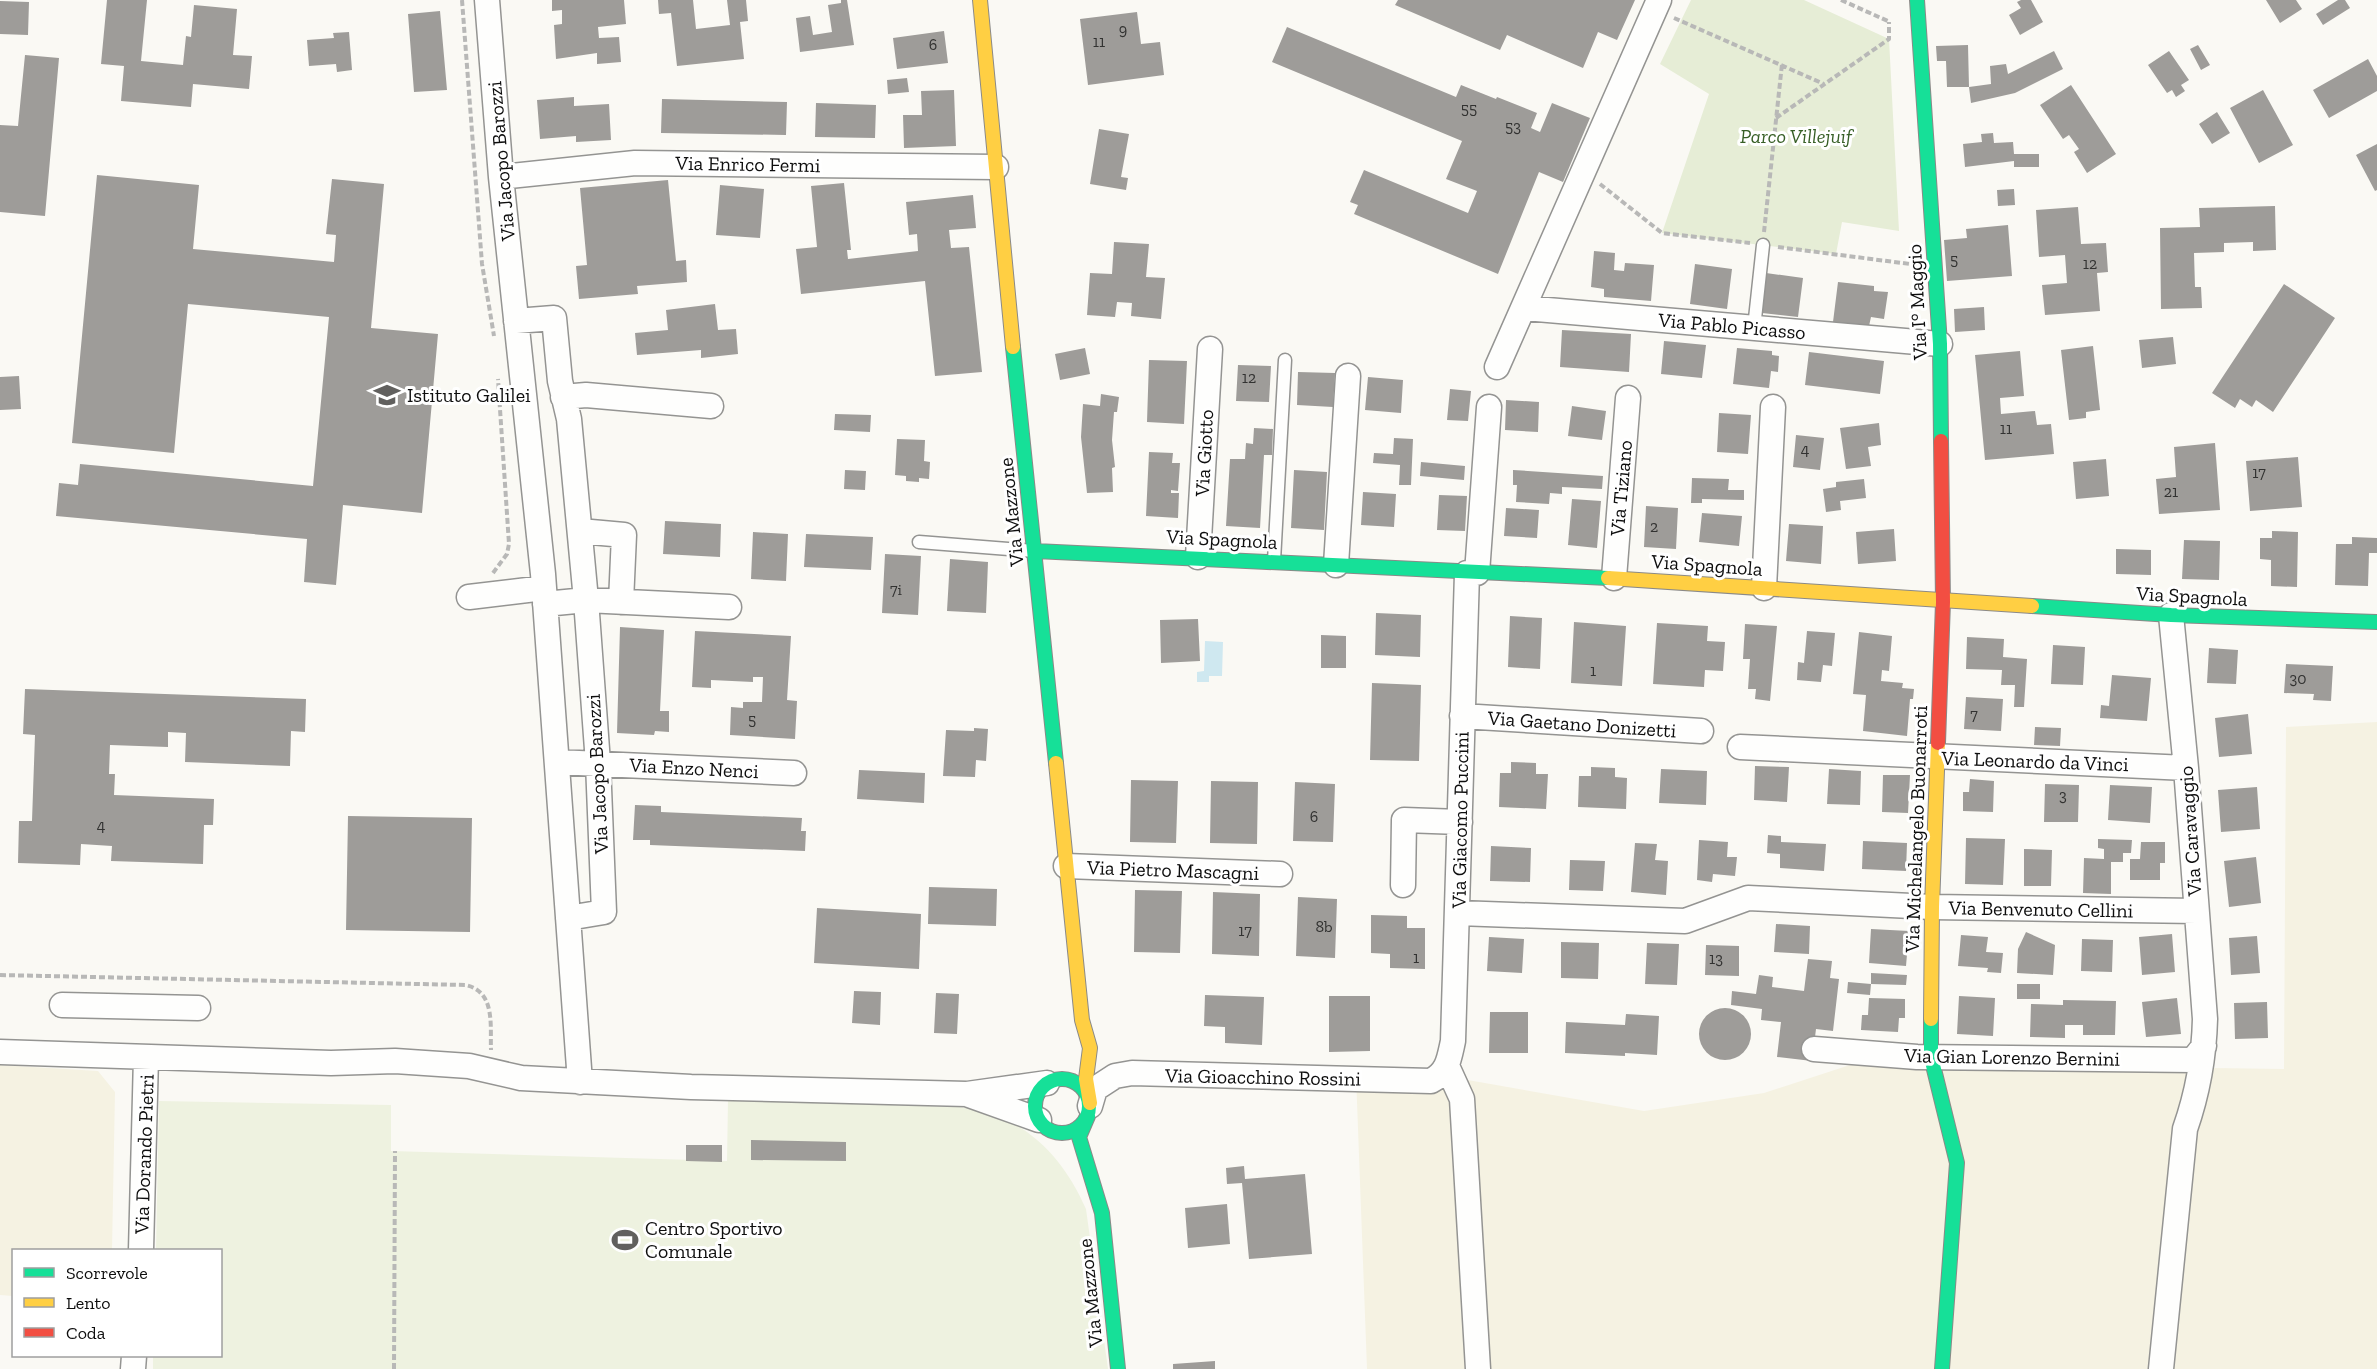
<svg xmlns="http://www.w3.org/2000/svg" width="2377" height="1369" viewBox="0 0 2377 1369" font-family="'Zilla Slab',serif">
<style>
.farmland{fill:#f5f2e2}
.green{fill:#e6edd6}
.pitch{fill:#eef2e0}
.water{fill:#cfe8f0}
.building{fill:#9e9c99}
.lines{fill:none;stroke-linecap:round;stroke-linejoin:round}
.lane-casing{stroke:#949492;stroke-width:15}
.street-casing{stroke:#949492;stroke-width:27}
.fast-casing{stroke:#8b8a88;stroke-width:16}
.slow-casing{stroke:#8b8a88;stroke-width:16}
.jam-casing{stroke:#8b8a88;stroke-width:16}
.path{stroke:#b8b8b7;stroke-width:4;stroke-dasharray:6 3;stroke-linecap:butt}
.lane{stroke:#fefefd;stroke-width:12}
.street{stroke:#fefefd;stroke-width:24}
.fast{stroke:#16e098;stroke-width:14}
.slow{stroke:#ffcf43;stroke-width:14}
.jam{stroke:#f24e42;stroke-width:14}
.labels{text-anchor:middle;dominant-baseline:central;stroke-width:6;stroke-linejoin:round;paint-order:stroke}
.number-label{font-size:16px;fill:#323231}
.park-label{font-size:20px;font-style:italic;fill:#375f26;stroke:#fff}
.street-label{font-size:20px;fill:#0e0e0e;stroke:#fff}
.poi-label{font-size:20px;fill:#0e0e0e;stroke:#fff;text-anchor:start}
</style>
<rect width="100%" height="100%" fill="#faf9f4"/>
<path class="farmland" d="M2377 722V1369H1367L1356 1075 1462 1079 1644 1111 1764 1093 1856 1063 2284 1069 2286 727Z
M0 1065 98 1071 115 1092 112 1250H14L13 1296 0 1295Z"/>
<path class="green" d="M1691 0H1804L1889 39 1899 231 1842 222 1836 254 1662 233 1709 94 1660 64Z"/>
<path class="pitch" d="M728 1100 959 1107C1021 1113 1062 1154 1086 1209L1108 1369H153V1356H220V1250H156L159 1101 391 1105V1151L727 1161Z"/>
<path class="water" d="M1205 641 1223 642 1222 676H1209V682H1197V672L1204 671Z"/>
<path class="building" d="M107 0H147L141 61 183 65 186 36 191 37 194 5 237 9 233 55 252 56 249 89 193 84 191 107 121 101 124 66 101 64Z
M552 0H624L626 24 598 27 599 38 619 37 621 62 597 64V53L556 59 554 25 562 24V10L552 11Z
M658 0H693L696 29 730 25 727 0H746L748 21 740 22 744 59 677 66 671 13 659 14Z
M841 0H847L854 45 800 52 796 18 810 16 813 35 832 32 828 5 841 3Z
M1398 0H1635L1617 40 1598 32 1583 68 1507 35 1500 50 1395 5Z
M2021 0H2031L2043 22 2020 35 2009 15 2021 8 2017 2Z
M2266 0H2296L2302 9 2280 23Z
M2338 0H2345L2350 8 2323 25 2316 14Z
M0 1 29 2 28 35 0 34Z
M440 11 447 90 414 92 408 14Z
M1137 12 1141 44 1160 42 1164 75 1088 85 1080 19Z
M1287 27 1456 97 1461 85 1496 99 1497 97 1537 113 1531 128 1540 132 1552 103 1590 118 1563 182 1539 172 1498 274 1354 214 1358 205 1350 202 1364 170 1468 213 1477 191 1446 179 1462 141 1272 62Z
M944 31 948 63 897 69 893 38Z
M349 32 352 70 337 72 336 64 309 66 307 40 334 38 333 33Z
M1968 45 1969 87 1991 84 1990 66 2006 64 2008 74 2054 51 2063 69 2015 93 1971 103 1969 87H1947L1946 61H1937L1936 46Z
M2198 45 2210 65 2201 70 2190 49Z
M2169 51 2189 80 2181 85 2185 91 2176 97 2172 90 2167 93 2148 65Z
M25 55 59 58 45 216 0 212V125L18 126Z
M2368 59 2377 76V91L2329 118 2313 90Z
M907 78 909 92 888 94 887 80Z
M2071 85 2116 154 2087 173 2074 152 2079 149 2069 135 2063 139 2040 105Z
M954 90 956 146 904 148 903 115H922L921 91Z
M2263 90 2293 145 2259 163 2230 108Z
M574 97V106L609 104 611 140 576 142V136L540 139 537 100Z
M662 99 787 102 786 135 661 133Z
M816 103 876 105 875 138 815 137Z
M2217 112 2230 133 2212 144 2199 124Z
M1099 129 1129 134 1121 177 1128 178 1126 190 1090 184Z
M1993 133 1994 143 2013 142 2014 154H2039V167H2014V161L1965 167 1963 144 1982 142 1981 134Z
M2377 144V190L2375 191 2356 155Z
M97 175 199 185 193 249 334 262 336 235 326 234 332 179 384 184 371 328 438 334 422 513 343 505 336 585 304 582 307 539 56 516 59 483 78 485 80 464 313 486 329 317 188 304 174 453 72 443Z
M668 180 676 261 686 260 687 282 637 286 638 294 579 299 576 266 587 265 580 188Z
M844 183 851 250H847L848 259 918 251 917 234 909 235 906 202 973 195 976 228 949 230 951 248 969 247 982 372 935 376 925 281 801 294 796 249 817 247 811 186Z
M720 185 764 189 760 238 716 235Z
M2014 189 2015 205 1998 206 1997 190Z
M2275 206 2276 250 2253 251V242L2224 243V252L2194 253 2195 287H2201L2202 308 2161 309 2160 228 2200 227 2199 208Z
M2078 207 2081 244 2106 243 2108 272 2097 273 2100 311 2045 315 2042 285 2067 283 2065 255 2039 257 2036 210Z
M2008 225 2012 276 1947 281 1944 240 1967 238 1966 229Z
M1114 242 1149 244 1146 277 1165 278 1161 319 1131 316 1132 303 1117 302 1115 317 1087 315 1090 273 1112 274Z
M1594 251 1615 253 1614 270 1624 271 1625 263 1654 265 1651 301 1604 297V289L1591 287Z
M1695 264 1732 269 1727 309 1690 304Z
M1766 273 1803 278 1798 317 1762 313Z
M1838 282 1874 286V291L1888 292 1884 319 1871 317 1869 326 1833 322Z
M2284 284 2335 318 2273 412 2256 400 2252 407 2240 399 2235 408 2212 393Z
M715 304 718 330 736 329 738 354 701 358V350L637 355 635 333 668 330 666 310Z
M1984 307 1985 330 1955 332 1954 309Z
M1562 330 1631 334 1629 372 1560 367Z
M2173 337 2176 364 2142 368 2139 340Z
M1664 341 1706 345 1702 378 1661 374Z
M2093 346 2100 410 2086 412V418L2069 420 2061 350Z
M1085 348 1090 374 1060 380 1055 354Z
M1737 348 1772 351V355L1779 356 1778 372 1771 371 1769 388 1733 384Z
M2020 351 2024 396 2000 398 2001 414 2035 411 2037 425 2051 424 2054 454 1985 460 1975 355Z
M1809 352 1884 361 1880 394 1805 385Z
M1149 360 1187 361 1184 424 1147 422Z
M1238 365 1271 366 1269 402 1236 401Z
M1298 372 1335 373 1333 407 1297 405Z
M19 376 21 409 0 410V377Z
M1368 377 1403 380 1401 413 1365 410Z
M1450 389 1471 391 1468 421 1447 420Z
M1101 394 1119 397 1117 412H1114L1112 440 1115 467 1112 468 1113 492 1087 493 1081 437 1083 404 1100 406Z
M1506 400 1539 402 1538 432 1505 430Z
M1572 406 1606 411 1602 440 1568 436Z
M1719 413 1751 415 1748 454 1717 452Z
M835 414 871 415 870 432 834 430Z
M1879 423 1881 445 1868 447 1871 466 1846 469 1840 428Z
M1254 428 1273 429 1272 455H1264L1260 528 1226 526 1230 459H1245L1246 443 1253 444Z
M1796 435 1824 438 1820 470 1793 467Z
M1394 438 1413 439 1411 485H1399L1400 465 1373 463 1374 453 1393 454Z
M897 439 925 440 924 461 930 462 929 479 919 478V482L906 481V476L895 475Z
M2215 443 2220 510 2159 514 2156 479 2176 477 2174 447Z
M1149 452 1173 453 1172 463H1180L1178 491 1171 490V493H1179L1178 518 1146 516Z
M2298 457 2302 507 2250 511 2246 461Z
M2106 459 2109 496 2076 499 2073 462Z
M1421 462 1465 466 1464 480 1420 476Z
M845 470 866 471 865 490 844 489Z
M1294 470 1327 472 1324 530 1291 528Z
M1513 470 1603 476 1602 489 1562 487V494L1550 493 1549 504 1516 502 1517 485H1513Z
M1692 478 1729 479 1728 490H1744V500L1702 499V503H1691Z
M1864 479 1866 498 1840 501 1841 510 1826 512 1823 489 1836 487V482Z
M1363 492 1396 494 1394 527 1361 525Z
M1439 495 1467 496 1465 531 1437 530Z
M1572 499 1601 501 1597 548 1568 545Z
M1646 506 1678 508 1676 549 1644 547Z
M1506 508 1539 510 1537 538 1504 536Z
M1702 513 1742 516 1739 546 1699 542Z
M665 521 721 524 720 557 663 554Z
M1789 524 1823 526 1821 564 1786 561Z
M1894 529 1896 561 1858 564 1856 532Z
M2272 531 2298 532 2297 587 2271 586V560L2260 559V538H2272Z
M753 532 788 534 786 581 751 579Z
M806 534 873 537 871 570 804 567Z
M2352 537 2377 538V553H2369L2368 586 2335 585 2336 544H2352Z
M2184 540 2220 541 2219 580 2182 579Z
M2116 549 2151 550V575L2116 574Z
M885 554 921 556 918 615 882 613Z
M950 559 988 562 986 613 947 611Z
M1376 613 1421 615 1420 657 1375 655Z
M1510 616 1542 618 1540 669 1508 667Z
M1198 619 1200 661 1161 663 1160 620Z
M1574 622 1626 626 1622 686 1571 683Z
M1657 623 1708 626 1707 641 1725 642 1723 671 1705 670 1704 687 1653 684Z
M1745 624 1777 626 1770 701 1755 699 1756 689H1748L1750 659H1743Z
M620 627 664 630 660 711H669V732L655 731 654 735 617 733Z
M695 631 791 636 787 700 797 701 795 739 730 735 731 707 743 708V702H762L763 677H753V682L711 680V688L692 687Z
M1807 631 1835 633 1832 666 1823 665 1821 682 1797 680 1798 662 1804 663Z
M1859 632 1892 636 1889 671 1882 670 1881 681 1903 683 1902 688 1914 689 1913 699H1910L1907 736 1863 731 1866 695 1853 694Z
M1321 635 1346 636V668H1321Z
M1967 637 2004 639 2003 657 2027 659 2024 707H2014L2015 685H2001L2002 670 1966 669Z
M2053 645 2085 647 2083 685 2051 684Z
M2209 648 2238 650 2236 684 2207 683Z
M2286 664 2333 666 2331 701 2313 700 2314 694 2284 693Z
M2112 675 2151 678 2147 721 2100 718 2101 705 2109 706Z
M1372 683 1421 685 1419 761 1370 760Z
M25 689 306 699 305 732 291 731 290 766 185 762 186 733 168 732V747L110 745 109 774H115L114 795 214 799 213 825H204L203 864 111 861 112 846 81 844 80 865 18 863 19 821H32L35 735 23 734Z
M1966 697 2003 699 2001 731 1964 729Z
M2248 714 2252 754 2219 757 2215 718Z
M2035 727 2061 728 2060 746 2034 745Z
M974 728 988 729 986 761 976 760 975 777 943 776 946 730 974 731Z
M1511 762 1536 763V774H1548L1546 809 1499 807 1500 773H1511Z
M1755 766 1789 767 1787 802 1754 800Z
M1591 767 1615 768V777L1627 778 1626 809 1578 807 1579 776H1591Z
M1661 769 1707 771 1706 805 1659 803Z
M1829 769 1861 771 1860 805 1827 804Z
M859 770 925 773 924 803 857 799Z
M1883 775H1910L1908 813 1882 812Z
M1970 779 1994 781 1993 812 1963 811V792H1969Z
M1131 780 1178 781 1176 843 1130 842Z
M1211 781 1258 782 1257 844 1210 843Z
M1295 782 1335 784 1333 842 1293 841Z
M2045 784 2079 785 2078 822H2044Z
M2110 785 2152 787 2150 823 2108 820Z
M2257 787 2260 829 2221 832 2218 790Z
M635 805 661 806V812L802 818 801 831H806L805 851 650 845V840H633Z
M348 816 472 818 470 932 346 930Z
M1768 835 1781 836V842L1826 844 1824 871 1780 868V854L1767 853Z
M1966 838 2005 839 2003 885 1965 884Z
M2098 839 2132 840 2131 853H2123V862H2111V894L2083 893 2084 858 2104 859V849L2098 848Z
M1699 840 1728 842 1727 857H1737L1735 876 1713 874 1712 882 1697 880Z
M1863 841 1907 843 1906 871 1862 869Z
M2141 842H2165V863H2160V880H2130V859H2140Z
M1635 843 1657 844 1655 860 1668 861 1666 895 1631 892Z
M1491 846 1531 848 1530 882 1490 881Z
M2024 849 2052 850 2051 886H2024Z
M2256 857 2261 903 2229 907 2224 861Z
M1570 860 1605 861 1603 891 1569 890Z
M929 887 997 889 996 926 928 924Z
M1135 890 1182 891 1180 953 1134 952Z
M1213 892 1260 894 1259 956 1212 954Z
M1298 897 1337 899 1335 958 1296 956Z
M817 908 921 914 919 969 814 963Z
M1371 915 1407 916V928H1425V969L1390 968V954L1371 953Z
M1776 924 1810 926 1809 954 1774 952Z
M1871 929 1909 931 1906 966 1869 963Z
M2026 932 2055 945 2053 975 2017 973 2018 949Z
M2172 934 2175 972 2142 975 2139 937Z
M1961 935 1988 937 1986 952 2003 953 2001 973 1987 972 1988 968 1958 966Z
M2257 936 2260 973 2231 975 2229 938Z
M1489 937 1524 939 1522 973 1487 971Z
M2082 939 2113 940 2112 972 2081 971Z
M1561 942 1599 943 1598 979 1561 978Z
M1647 943 1679 944 1677 985 1645 984Z
M1706 945 1739 946V976L1705 975Z
M1808 959 1832 961 1830 978 1839 979 1833 1031 1816 1029 1812 1061 1777 1057 1781 1022 1761 1020 1762 1009 1731 1005 1732 991 1756 994 1759 975 1773 977 1772 987 1804 991Z
M1871 973 1907 975 1906 985 1871 984Z
M1848 982 1871 984 1870 995 1847 993Z
M2017 984H2040V999H2017Z
M854 991 881 992 880 1025 852 1023Z
M936 993 959 994 957 1034 934 1033Z
M1205 995 1264 997 1262 1045 1225 1043V1027L1204 1026Z
M1329 996H1370V1051L1329 1052Z
M1959 996 1995 998 1993 1036 1957 1034Z
M1869 998 1905 999V1018H1899L1898 1032 1861 1030 1862 1015H1868Z
M2177 998 2181 1034 2146 1037 2142 1002Z
M2063 1000 2116 1001 2115 1035H2083V1025H2065V1038L2030 1037 2031 1004 2063 1005Z
M2267 1002 2268 1038 2235 1039 2234 1003Z
M1699 1034a26 26 0 1 1 52 0a26 26 0 1 1-52 0Z
M1490 1012H1528V1053H1489Z
M1626 1014 1659 1016 1657 1055 1625 1053V1056L1565 1053 1566 1022 1625 1025Z
M751 1140 846 1142V1161L751 1160Z
M686 1145H722V1162L686 1161Z
M1244 1166 1245 1179 1305 1174 1312 1254 1249 1259 1242 1183 1227 1184 1226 1168Z
M1227 1204 1230 1244 1188 1248 1185 1208Z
M1215 1361V1369H1173V1364Z"/>
<g class="lines">
<g class="lane-casing">
<path id="lane" d="M1754 328 1763 245
M919 542 1034 551
M1274 561 1285 360"/>
</g>
<g class="street-casing">
<path id="street" d="M487 0 501 177 543 574 580 1082
M501 177 635 163 996 167
M1524 308 1940 344
M516 321 554 318 560 381 569 419 586 600 545 604
M1497 367 1659 0
M563 397 586 395 711 406
M580 531 624 535 621 602
M1198 557 1210 349
M1336 565 1348 376
M1477 573 1489 407
M1614 578 1628 398
M1764 588 1773 407
M469 597 544 588
M1462 716 1701 731
M1740 747 2186 768
M557 762 794 773
M1066 866 1280 874
M1403 885 1404 820 1460 822
M1458 913 1685 921 1748 898 1932 907 2196 911
M568 918 604 912 598 763 586 600 729 607
M62 1005 198 1008
M1814 1049 1917 1057 2193 1060 2204 1046
M0 1052 331 1063 395 1061 469 1066 521 1078 691 1087 967 1094 1047 1083
M1447 1066 1462 1099 1478 1369
M969 1095 1039 1120
M1090 1106 1095 1089 1115 1076 1132 1073 1431 1081C1448 1072 1449 1059 1453 1041L1467 573
M141 1250 146 1057
M133 1369 134 1356
M2161 1369 2185 1129C2198 1092 2204 1059 2205 1019L2186 768 2171 615"/>
</g>
<g class="fast-casing">
<path id="fast" d="M1917 0 1940 344 1941 441
M1013 347 1056 763
M1035 551 1608 578
M2032 606 2171 615 2377 622
M1931 1019V1057L1957 1163 1942 1369
M1035 1106a27 27 0 1 1 54 0a27 27 0 1 1-54 0Z
M1088 1116 1079 1137 1102 1213 1118 1369"/>
</g>
<g class="slow-casing">
<path id="slow" d="M980 0 1013 347
M1608 578 2032 606
M1056 763 1082 1020 1090 1048 1086 1079 1090 1103
M1931 1019 1932 907 1938 743"/>
</g>
<g class="jam-casing">
<path id="jam" d="M1938 743 1943 602 1941 441"/>
</g>
<path class="path" d="M462 0 482 264 494 336
M1841 0 1890 22
M1674 18 1824 84
M1776 118 1889 39V22
M1600 184 1662 233 1750 243
M1764 232 1782 64
M1778 247 1910 264
M493 573 507 554 509 544 498 379
M0 975 465 985C496 991 490 1026 491 1050
M394 1369 395 1151"/>
<use href="#lane" class="lane"/>
<use href="#street" class="street"/>
<use href="#fast" class="fast"/>
<use href="#slow" class="slow"/>
<use href="#jam" class="jam"/>
</g>
<defs>
<g id="school-bare" transform="scale(2.07)"><path d="M0-5L7-2L0 1L-7-2ZM-4 1L0 2.5L4 1V4Q0 6-4 4Z" fill="#61605e" stroke="#fff" stroke-width="2.5" paint-order="stroke"/></g>
<g id="stadium-bare" transform="scale(2.07)"><path d="M0-5a6.5 5 0 1 0 0 10a6.5 5 0 1 0 0-10ZM-3.5-1.8h7v3.6h-7Z" fill="#61605e" stroke="#fff" stroke-width="2.5" paint-order="stroke"/></g>
</defs>
<g fill-rule="evenodd">
<use href="#school-bare" x="387" y="395"/>
<use href="#stadium-bare" x="625" y="1240"/>
</g>
<g class="labels">
<g class="number-label">
<text x="1123" y="29">9</text>
<text x="1099" y="41">11</text>
<text x="933" y="44">6</text>
<text x="1469" y="108">55</text>
<text x="1513" y="126">53</text>
<text x="1954" y="259">5</text>
<text x="2090" y="263">12</text>
<text x="1249" y="377">12</text>
<text x="2006" y="428">11</text>
<text x="1805" y="449">4</text>
<text x="2259" y="472">17</text>
<text x="2171" y="491">21</text>
<text x="1654" y="526">2</text>
<text x="896" y="589">7i</text>
<text x="1593" y="670">1</text>
<text x="2298" y="678">30</text>
<text x="1974" y="714">7</text>
<text x="752" y="719">5</text>
<text x="2063" y="795">3</text>
<text x="1314" y="816">6</text>
<text x="101" y="825">4</text>
<text x="1324" y="926">8b</text>
<text x="1245" y="930">17</text>
<text x="1416" y="957">1</text>
<text x="1716" y="958">13</text>
</g>
<g class="park-label">
<text x="1796" y="136">Parco Villejuif</text>
</g>
<g class="street-label">
<text transform="translate(501 161) rotate(-95)">Via Jacopo Barozzi</text>
<text transform="translate(748 164) rotate(1)">Via Enrico Fermi</text>
<text transform="translate(1917 302) rotate(-93)">Via I° Maggio</text>
<text transform="translate(1732 326) rotate(5)">Via Pablo Picasso</text>
<text transform="translate(1204 453) rotate(-87)">Via Giotto</text>
<text transform="translate(1621 488) rotate(-85)">Via Tiziano</text>
<text transform="translate(1011 512) rotate(-96)">Via Mazzone</text>
<text transform="translate(1222 539) rotate(3)">Via Spagnola</text>
<text transform="translate(1707 565) rotate(4)">Via Spagnola</text>
<text transform="translate(2192 596) rotate(3)">Via Spagnola</text>
<text transform="translate(1582 724) rotate(4)">Via Gaetano Donizetti</text>
<text transform="translate(2035 761) rotate(2)">Via Leonardo da Vinci</text>
<text transform="translate(694 768) rotate(3)">Via Enzo Nenci</text>
<text transform="translate(597 774) rotate(-93)">Via Jacopo Barozzi</text>
<text transform="translate(1460 820) rotate(-89)">Via Giacomo Puccini</text>
<text transform="translate(1916 829) rotate(-88)">Via Michelangelo Buonarroti</text>
<text transform="translate(2190 831) rotate(-94)">Via Caravaggio</text>
<text transform="translate(1173 870) rotate(2)">Via Pietro Mascagni</text>
<text transform="translate(2041 909) rotate(1)">Via Benvenuto Cellini</text>
<text transform="translate(2012 1057) rotate(1)">Via Gian Lorenzo Bernini</text>
<text transform="translate(1263 1077) rotate(1)">Via Gioacchino Rossini</text>
<text transform="translate(144 1154) rotate(-88)">Via Dorando Pietri</text>
<text transform="translate(1090 1293) rotate(-96)">Via Mazzone</text>
</g>
<g class="poi-label">
<text x="407" y="395">Istituto Galilei</text>
<text x="645" y="1228">Centro Sportivo<tspan x="645" dy="23">Comunale</tspan></text>
</g>
</g>
<rect x="12" y="1249" width="210" height="108" fill="#ffffff" stroke="#9f9f9f" stroke-width="1.5"/>
<rect x="24" y="1268" width="30" height="9" fill="#16e098" stroke="#9f9f9f" stroke-width="1.5"/>
<text x="66" y="1279" font-size="18" fill="#0e0e0e">Scorrevole</text>
<rect x="24" y="1298" width="30" height="9" fill="#ffcf43" stroke="#9f9f9f" stroke-width="1.5"/>
<text x="66" y="1309" font-size="18" fill="#0e0e0e">Lento</text>
<rect x="24" y="1328" width="30" height="9" fill="#f24e42" stroke="#9f9f9f" stroke-width="1.5"/>
<text x="66" y="1339" font-size="18" fill="#0e0e0e">Coda</text>
</svg>
